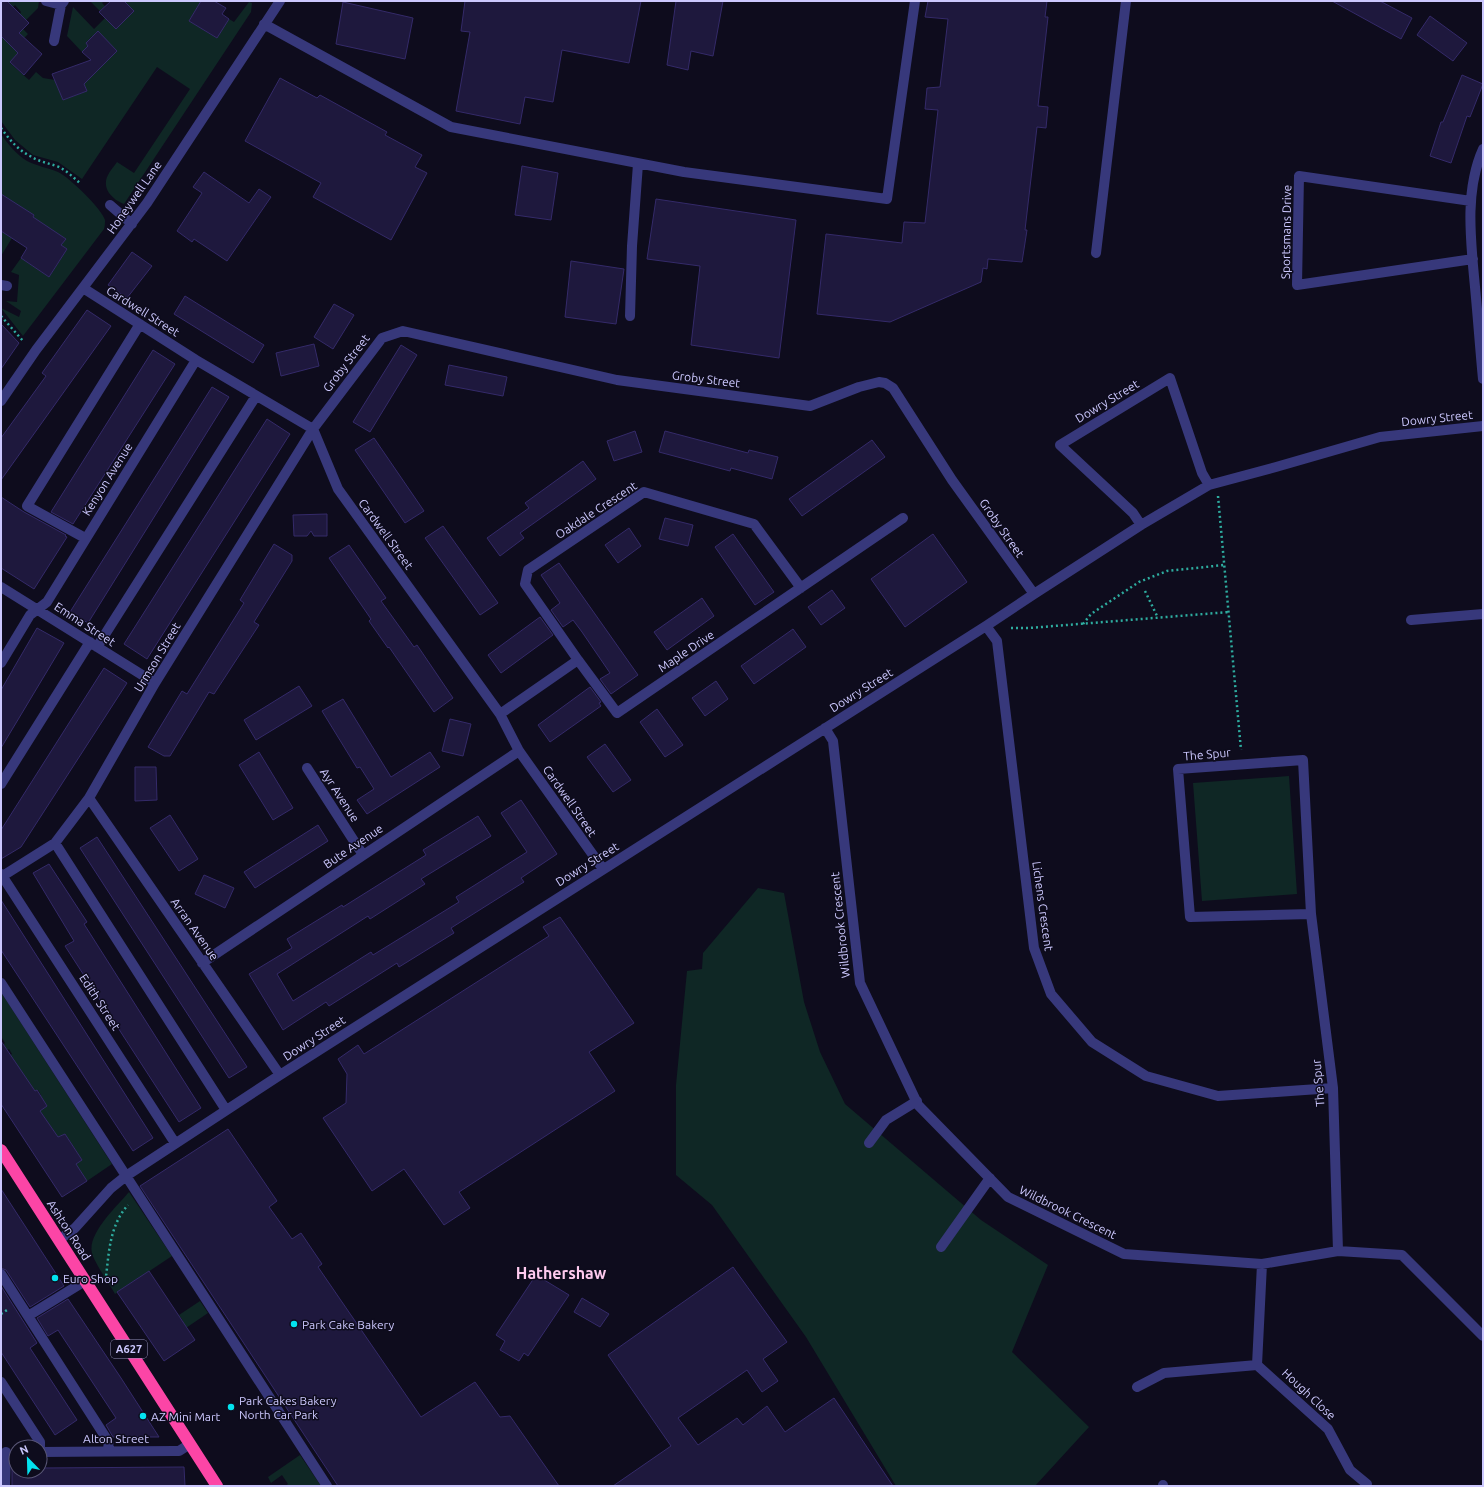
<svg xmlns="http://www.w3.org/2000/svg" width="1484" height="1487" viewBox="0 0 1484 1487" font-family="Ubuntu,sans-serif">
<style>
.green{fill:#0f2725}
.building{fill:#1e183d;stroke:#342a69}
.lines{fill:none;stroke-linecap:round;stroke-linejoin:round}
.path{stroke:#2eac9f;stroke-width:2.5;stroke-dasharray:2 3;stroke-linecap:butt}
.minor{stroke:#37387b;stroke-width:10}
.highway{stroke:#fc45a6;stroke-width:12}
.poi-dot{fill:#03e3ef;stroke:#0e0c1d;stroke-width:1.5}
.labels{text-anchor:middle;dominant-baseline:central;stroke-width:3;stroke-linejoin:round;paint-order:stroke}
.shield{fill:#0e0c1d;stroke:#9390ba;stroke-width:1}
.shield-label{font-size:11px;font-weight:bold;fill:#ccc8fe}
.street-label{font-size:12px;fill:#ccc8fe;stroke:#0e0c1d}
.poi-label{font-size:12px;fill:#ccc8fe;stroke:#0e0c1d;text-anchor:start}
.district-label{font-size:16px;font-weight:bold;fill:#fecaee;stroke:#0e0c1d}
</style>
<rect width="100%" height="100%" fill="#0e0c1d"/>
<path class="green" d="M7 1H39L38 8 26 20 20 14 21 12 15 5 13 7Z
M90 1H104L102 3 105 6 100 11Z
M124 1H201L189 21 217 38 229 19 234 22 249 2 252 3 251 12 124 204C117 201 114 199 109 193 101 180 110 172 117 162L134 173 190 89 157 67 82 179 58 162 33 155 15 140 1 121V36L23 29 28 34 19 43 24 48 10 63 29 80 36 72 43 78 55 80 63 100 87 91 80 73 99 69 117 51 100 34 95 39 92 36 86 43 88 46 82 52 67 36 73 7 94 29 105 18 116 29 134 11Z
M1 134C7 143 17 155 27 161 37 166 48 168 58 172 69 177 102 209 105 220 105 222 105 226 104 229L23 336 1 308 19 317 21 311 6 301 17 302 19 275 11 272 21 258 49 277 67 249 61 245 65 239 45 235 1 194Z
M1 231 12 238 1 256Z
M1289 776 1297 894 1202 901 1193 783Z
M758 888 784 893 804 1002 820 1052 845 1104 981 1220 1048 1265 1012 1352 1089 1427 1035 1486H961L955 1485 951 1486H896L806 1337 712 1205 676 1175V1085L687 971 702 969 703 953Z
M1 992 112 1164 87 1181 75 1164 82 1160 65 1134 58 1138 40 1111 47 1106 44 1102 34 1100 41 1095 38 1090 35 1091 6 1058 12 1054 9 1049 2 1053 1 1046 5 1043 2 1038H1Z
M129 1192 172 1256 115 1294C110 1285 94 1262 92 1253 87 1234 117 1206 129 1192Z
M200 1301 208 1313 180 1332 176 1326 183 1321 179 1315Z
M300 1455 321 1486H285L288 1484 282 1475 271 1483 268 1477Z"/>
<path class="building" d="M1 1H7L29 23 19 33 42 54 24 75 10 62 18 53 1 36Z
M111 1H124L134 11 116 29 99 12Z
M201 1H214L226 8 222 14 229 19 217 38 189 21Z
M465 1H641L629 63 562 50 553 102 525 97 520 124 456 111 470 32 461 31Z
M676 1H723L713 56 691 51 688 70 667 65Z
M928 1H1047L1045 17H1048L1038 106 1048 107 1046 128 1037 127 1025 230H1027L1022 262 988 259 987 269 983 268 981 282 890 322 817 314 826 234 902 243 904 222 925 223 938 110 925 109 927 88 940 87 948 19 925 17Z
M1332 1H1380L1412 18 1401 39Z
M343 2 413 18 405 59 336 44Z
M1430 16 1467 43 1453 61 1417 35Z
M98 31 117 51 84 84 87 91 63 100 52 74 91 60 82 52 88 46 86 43Z
M1462 75 1483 84 1470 117 1467 116 1451 163 1430 156 1441 122H1443Z
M280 78 317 98 320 95 387 132 385 135 422 155 415 167 427 173 391 240 313 197 321 183 245 141Z
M522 166 558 173 551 220 515 215Z
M204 172 249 203 259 189 271 197 227 261 194 239 192 242 177 231 202 193 193 187Z
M1 194 34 215 33 217 66 239 61 245 67 249 49 277 21 258 27 248 1 231Z
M656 199 796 220 779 358 691 345 700 266 647 259Z
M132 252 152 266 127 298 108 285Z
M571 261 624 269 616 324 565 317Z
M185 296 264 345 253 363 174 314Z
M334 304 354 315 333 349 314 337Z
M87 310 111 326 1 480V438L46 376 42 373Z
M1 324 19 343 1 369Z
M314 344 319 366 281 376 276 353Z
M401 345 417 355 370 432 353 422Z
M153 350 175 364 73 524 51 512Z
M449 365 507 377 503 396 445 385Z
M212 387 229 397 88 623 70 612Z
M267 419 290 434 147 659 124 644Z
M635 431 642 452 614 461 607 441Z
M665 431 748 453 749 450 778 457 772 479 731 468 730 471 659 452Z
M374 438 424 511 405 523 355 450Z
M872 440 885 457 802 516 789 499Z
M583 461 596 479 520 533 524 538 500 556 487 538 529 508 525 503Z
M1 497 24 512 66 535 65 536 67 537 34 589 1 568Z
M327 514V536H314L311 531 307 536H294L293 515Z
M665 518 693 525 688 546 659 539Z
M443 526 498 603 480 615 425 538Z
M629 528 641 546 618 563 605 545Z
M733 534 774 592 755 605 715 547Z
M933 534 967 582 905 627 871 579Z
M274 544 292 555V561L254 622 259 625 214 694 209 692 170 756H164L148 747 182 691 187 694 244 603 240 600Z
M349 545 386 598 381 601 414 647 417 645 453 698 434 712 389 647 388 648 369 621 371 619 329 558Z
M559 563 638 675 611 694 600 679 610 673 582 632 573 620 563 627 551 610 560 603 541 575Z
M832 590 845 608 821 625 808 607Z
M702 598 714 616 667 650 654 632Z
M540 617 553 635 501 673 488 655Z
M37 628 64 643 1 748V690Z
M793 629 806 647 754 684 741 666Z
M104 668 127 683 21 847 1 859V830Z
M716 681 728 699 705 716 692 698Z
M299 686 312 706 256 740 244 720Z
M590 687 601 702 599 703 601 706 550 742 538 725Z
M343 699 391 777 430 752 440 767 367 814 357 800 374 789 360 767 357 768 322 711Z
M657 709 683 745 665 757 640 722Z
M450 719 471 724 463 756 442 751Z
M605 744 631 780 613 792 587 757Z
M259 752 293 808 273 820 239 765Z
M135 767H156L157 800 135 801Z
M521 800 557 854 521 878 524 882 451 928 454 933 399 967 397 963 329 1006 326 1002 283 1030 249 974 292 948 287 939 342 905 343 907 426 855 423 850 478 816 491 836 421 879 425 884 370 919 368 916 277 974 293 1001 371 952 373 955 459 902 456 897 527 852 501 813Z
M170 815 198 859 179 871 150 828Z
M318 825 328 841 255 888 244 872Z
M97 837 247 1067 229 1078 80 848Z
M49 864 87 922 84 924 201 1108 179 1122 65 946 74 941 33 873Z
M204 875 234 888 225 908 195 894Z
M1 900 153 1138 133 1151 1 950Z
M560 917 634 1023 589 1052 615 1091 459 1192 470 1208 444 1225 404 1169 372 1191 323 1118 346 1103 347 1074 338 1059 358 1045 364 1054 549 936 543 927Z
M1 1041 35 1091 37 1090 47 1106 40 1111 58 1137 65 1134 82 1160 76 1164 87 1181 62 1197 1 1104Z
M228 1129 277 1201 269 1207 292 1239 301 1233 322 1264 318 1267 421 1417 475 1382 500 1417 510 1416 559 1486H338L140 1186Z
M1 1189 64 1286 30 1307 6 1270 1 1268Z
M733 1267 787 1342 763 1359 778 1381 762 1392 747 1370 678 1418 698 1445 737 1418 743 1425 767 1406 785 1432 834 1398 893 1486H613L671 1446 608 1355Z
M149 1271 195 1340 164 1361 117 1292Z
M536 1275 569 1295 528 1356 524 1353 519 1361 500 1350 505 1341 496 1335Z
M1 1286 37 1343 30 1348 77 1420 55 1435 1 1352Z
M582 1298 609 1314 600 1327 574 1312Z
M68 1299 121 1378 159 1437H113L106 1425 116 1418 58 1330 48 1336 37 1318Z
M184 1467 185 1486H12V1468H16V1471H40V1468Z"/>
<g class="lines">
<path class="path" d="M1 128C9 139 18 150 30 156 39 162 49 163 59 167 67 171 74 178 81 184
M1 316 24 342
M1218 496 1241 750
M1145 591 1158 618
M1083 624 1091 614 1139 582 1167 571 1224 565
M1011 628H1029L1229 612
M103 1279 106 1277C109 1251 110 1225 128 1205
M1 1314 7 1310"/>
<path class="minor" d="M46 1 61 5
M264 24 451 127 684 172 887 199 915 1
M54 41 61 5 64 1
M1483 149C1464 191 1471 243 1475 287 1478 318 1480 348 1483 379
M1471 201 1299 176 1297 285 1473 259
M110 205 132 224
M1096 253 1126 1
M1 285 7 286
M83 288 196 360 313 429 338 489 500 714 519 751 603 869
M630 316 632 246 638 164
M1 401 36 350 147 203 280 1
M1141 525 1133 513 1060 445 1170 378 1202 473 1209 485
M85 538 27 506 140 324
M1 587 155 683
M1411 620 1483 614
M986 626 997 641 1034 948 1051 994 1092 1042 1146 1076 1218 1096 1333 1088
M97 647 256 396
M578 660 525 584 528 570 644 492 754 524 801 588
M1 663 30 615 47 602 196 360
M500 714 578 660 617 713 903 518
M825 728 833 741 860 983 918 1105 1008 1197 1124 1254 1262 1264 1338 1251 1402 1255 1483 1336
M307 768 363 855
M1 784 90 642
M89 798 280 1075
M55 843 226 1110
M1 874 175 1143
M1 877 55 843 89 798 155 683 313 429 382 338 403 331 617 380 810 406 859 387 879 382 885 383 893 388 952 480 1034 594
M1311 914 1303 760 1178 769 1190 917 1311 914 1333 1088 1338 1251
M202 963 519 751
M1 983 327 1486
M869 1143 886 1120 917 1101
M59 1240 75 1228 111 1188 126 1176 280 1075 986 626 1034 594 1141 525 1209 485 1276 467 1380 437 1483 426
M941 1247 990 1178
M1 1274 108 1441 109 1451
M28 1316 85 1281
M1257 1365 1262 1264
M1 1382 40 1442V1452
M1137 1387 1164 1373 1257 1365 1328 1429 1350 1470 1367 1484
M40 1452 174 1451H179L190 1444
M1163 1485V1486
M5 1486 6 1452"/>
<path class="highway" d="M1 1150 217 1486"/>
</g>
<g class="poi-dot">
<circle cx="55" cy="1278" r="4"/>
<circle cx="294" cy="1324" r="4"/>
<circle cx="231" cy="1407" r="4"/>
<circle cx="143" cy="1416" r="4"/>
</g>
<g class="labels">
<rect class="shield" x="111" y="1340" width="36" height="18" rx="3"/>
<g class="shield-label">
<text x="129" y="1349">A627</text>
</g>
<g class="street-label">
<text transform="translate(134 197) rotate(-55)">Honeywell Lane</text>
<text transform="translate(1286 232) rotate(-89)">Sportsmans Drive</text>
<text transform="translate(143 311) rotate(32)">Cardwell Street</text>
<text transform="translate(346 363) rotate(-53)">Groby Street</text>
<text transform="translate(706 379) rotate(7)">Groby Street</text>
<text transform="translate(1107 401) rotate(-31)">Dowry Street</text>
<text transform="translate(1437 418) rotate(-6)">Dowry Street</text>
<text transform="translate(107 479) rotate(-58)">Kenyon Avenue</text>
<text transform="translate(596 510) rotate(-33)">Oakdale Crescent</text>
<text transform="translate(1002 528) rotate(55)">Groby Street</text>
<text transform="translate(386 534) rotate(54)">Cardwell Street</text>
<text transform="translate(85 624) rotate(33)">Emma Street</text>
<text transform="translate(686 651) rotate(-34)">Maple Drive</text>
<text transform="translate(157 657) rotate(-59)">Urmson Street</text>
<text transform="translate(861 690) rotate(-32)">Dowry Street</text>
<text transform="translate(1207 754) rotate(-5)">The Spur</text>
<text transform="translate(340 795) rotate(57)">Ayr Avenue</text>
<text transform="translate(570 801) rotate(55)">Cardwell Street</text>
<text transform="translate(353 846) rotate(-34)">Bute Avenue</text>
<text transform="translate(587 864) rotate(-32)">Dowry Street</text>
<text transform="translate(1043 906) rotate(82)">Lichens Crescent</text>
<text transform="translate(840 925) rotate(-96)">Wildbrook Crescent</text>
<text transform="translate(195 929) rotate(55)">Arran Avenue</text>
<text transform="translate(100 1002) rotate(57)">Edith Street</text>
<text transform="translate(314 1038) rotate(-33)">Dowry Street</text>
<text transform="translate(1318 1083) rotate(-95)">The Spur</text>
<text transform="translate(1068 1212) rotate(26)">Wildbrook Crescent</text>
<text transform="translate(69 1230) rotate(57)">Ashton Road</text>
<text transform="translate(1309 1394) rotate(43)">Hough Close</text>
<text x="116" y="1438">Alton Street</text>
</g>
<g class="poi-label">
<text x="63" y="1278">Euro Shop</text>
<text x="302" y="1324">Park Cake Bakery</text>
<text x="239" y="1400">Park Cakes Bakery<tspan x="239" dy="14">North Car Park</tspan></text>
<text x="151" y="1416">AZ Mini Mart</text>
</g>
<g class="district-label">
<text x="561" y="1273">Hathershaw</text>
</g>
</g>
<rect width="1484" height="1487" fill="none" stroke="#ccc8fe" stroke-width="4"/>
<g transform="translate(28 1459) rotate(337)"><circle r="19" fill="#0e0c1d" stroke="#5a5777"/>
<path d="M0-3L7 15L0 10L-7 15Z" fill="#03e3ef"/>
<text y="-6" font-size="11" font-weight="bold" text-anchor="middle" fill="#ccc8fe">N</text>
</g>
</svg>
